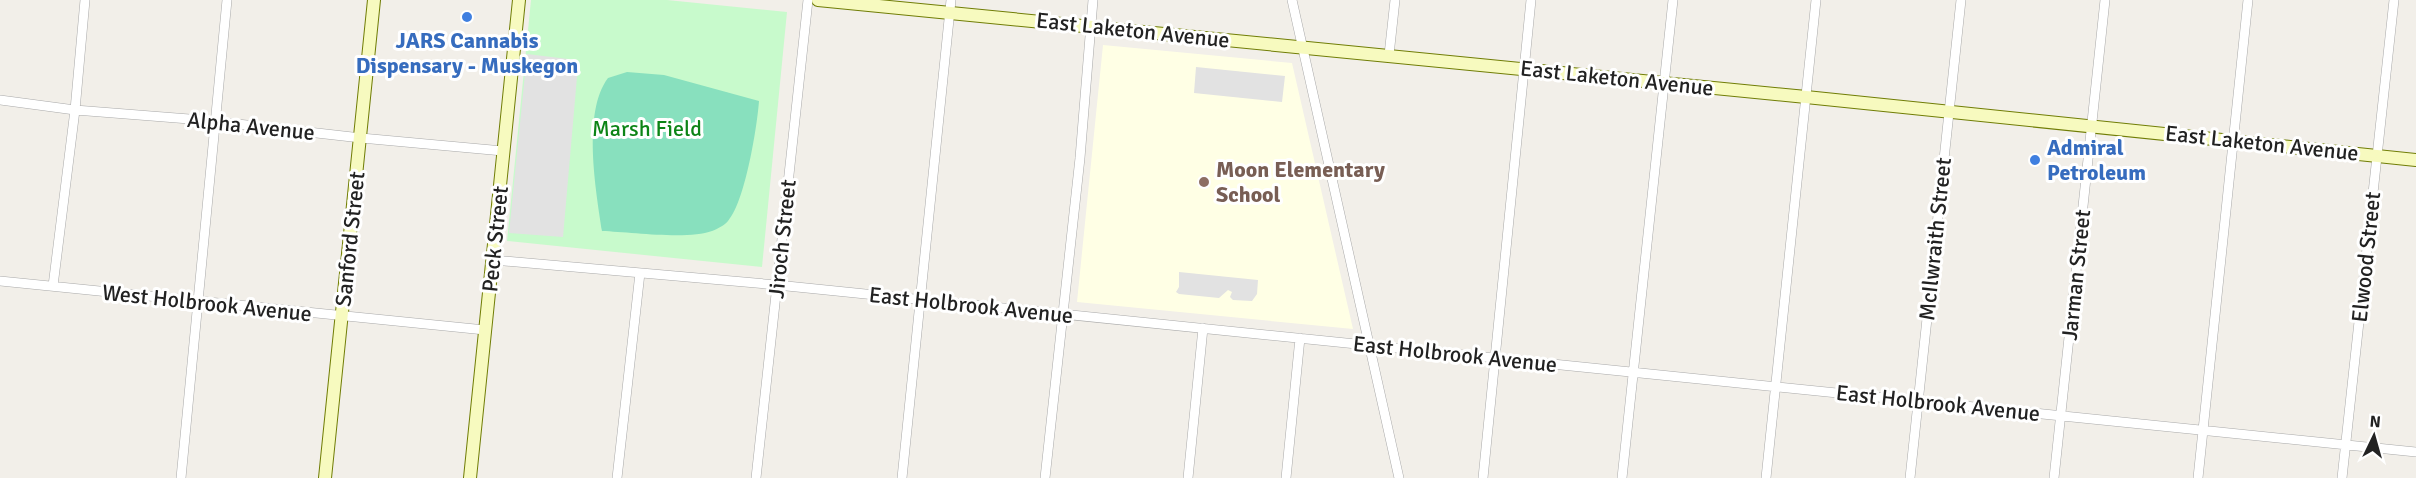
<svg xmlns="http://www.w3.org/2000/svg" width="2416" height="478" viewBox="0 0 2416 478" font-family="Signika,sans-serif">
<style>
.education{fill:#ffffe5}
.park{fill:#c8facc}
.pitch{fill:#88e0be}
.parking{fill:#e2e2e2}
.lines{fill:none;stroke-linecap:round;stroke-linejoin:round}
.street-casing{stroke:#a9a9a9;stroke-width:10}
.secondary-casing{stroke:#707d05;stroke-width:14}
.street{stroke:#fff;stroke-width:9}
.secondary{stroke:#f7fabf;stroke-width:12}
.shop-dot{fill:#3f7fe0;stroke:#fff;stroke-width:2}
.education-dot{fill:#8d6e63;stroke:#fff;stroke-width:2}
.labels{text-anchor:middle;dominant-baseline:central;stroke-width:6;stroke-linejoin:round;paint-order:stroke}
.street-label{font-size:22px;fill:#222;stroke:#fff}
.shop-label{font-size:22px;font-weight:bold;fill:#366cbe;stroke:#fff}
.park-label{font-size:22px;fill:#0c8416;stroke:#fff}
.education-label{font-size:22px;font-weight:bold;fill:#785e54;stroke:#fff;text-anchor:start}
</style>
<rect width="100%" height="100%" fill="#f2efe9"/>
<path class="education" d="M1103 45 1292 63 1353 329 1077 302Z"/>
<path class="park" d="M531 0H667L787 12 762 267 507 241Z"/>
<path class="pitch" d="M627 72 664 75 759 101C757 128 745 202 728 221 725 225 717 229 712 231 688 240 630 232 602 231 596 191 582 112 608 78Z"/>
<path class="parking" d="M527 54 568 59 577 77 563 237 509 233Z
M1196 67 1285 76 1282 102 1194 93Z
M1179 272 1258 280 1257 294 1252 301 1233 300 1230 297 1232 292 1228 290 1219 298 1179 294 1176 292 1179 287Z"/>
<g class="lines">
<g class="street-casing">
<path id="street" d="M1292 0 1399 478
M1389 55 1395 0
M0 100 75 110 202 120 361 138 503 151
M493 260 777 285 2416 452
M0 281 485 330
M53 286 75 110 85 0
M181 478 227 0
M617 478 640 273
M756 478 808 0
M902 478 951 0
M1045 478 1080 158 1093 0
M1188 478 1203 328
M1286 478 1300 338
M1483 478 1531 0
M1622 478 1673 0
M1766 478 1816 0
M1910 478 1961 0
M2054 478 2105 0
M2198 478 2248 0
M2342 478 2394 0"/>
</g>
<g class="secondary-casing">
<path id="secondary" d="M818 0 1806 97 2416 160
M325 478 374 0
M470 478 519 0"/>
</g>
<use href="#street" class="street"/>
<use href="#secondary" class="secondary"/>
</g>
<g class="shop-dot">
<circle cx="467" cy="17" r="6"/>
<circle cx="2035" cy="160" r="6"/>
</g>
<circle class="education-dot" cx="1204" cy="182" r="6"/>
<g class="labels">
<g class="street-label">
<text transform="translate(1133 30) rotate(6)">East Laketon Avenue</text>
<text transform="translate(1617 78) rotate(6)">East Laketon Avenue</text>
<text transform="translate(251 126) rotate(6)">Alpha Avenue</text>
<text transform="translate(2262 143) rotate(6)">East Laketon Avenue</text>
<text transform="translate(350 239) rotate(-84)">Sanford Street</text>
<text transform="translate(495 239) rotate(-84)">Peck Street</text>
<text transform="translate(782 239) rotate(-84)">Jiroch Street</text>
<text transform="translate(1935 239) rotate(-84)">McIlwraith Street</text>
<text transform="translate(2366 257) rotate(-84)">Elwood Street</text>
<text transform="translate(2076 275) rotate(-84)">Jarman Street</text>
<text transform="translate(207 303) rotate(6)">West Holbrook Avenue</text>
<text transform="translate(971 305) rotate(6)">East Holbrook Avenue</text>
<text transform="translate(1455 354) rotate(6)">East Holbrook Avenue</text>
<text transform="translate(1938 403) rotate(6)">East Holbrook Avenue</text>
</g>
<g class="shop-label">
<text x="467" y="40">JARS Cannabis<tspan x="467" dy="25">Dispensary - Muskegon</tspan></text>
<text x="2047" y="147" text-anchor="start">Admiral<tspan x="2047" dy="25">Petroleum</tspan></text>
</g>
<g class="park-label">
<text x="647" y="128">Marsh Field</text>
</g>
<g class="education-label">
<text x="1216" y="169">Moon Elementary<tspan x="1216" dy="25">School</tspan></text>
</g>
</g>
<g transform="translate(2374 436) rotate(5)" stroke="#ffffff" stroke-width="4.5" paint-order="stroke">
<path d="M0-4.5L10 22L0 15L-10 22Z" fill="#222222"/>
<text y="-9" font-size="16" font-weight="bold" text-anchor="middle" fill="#222222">N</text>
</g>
</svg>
